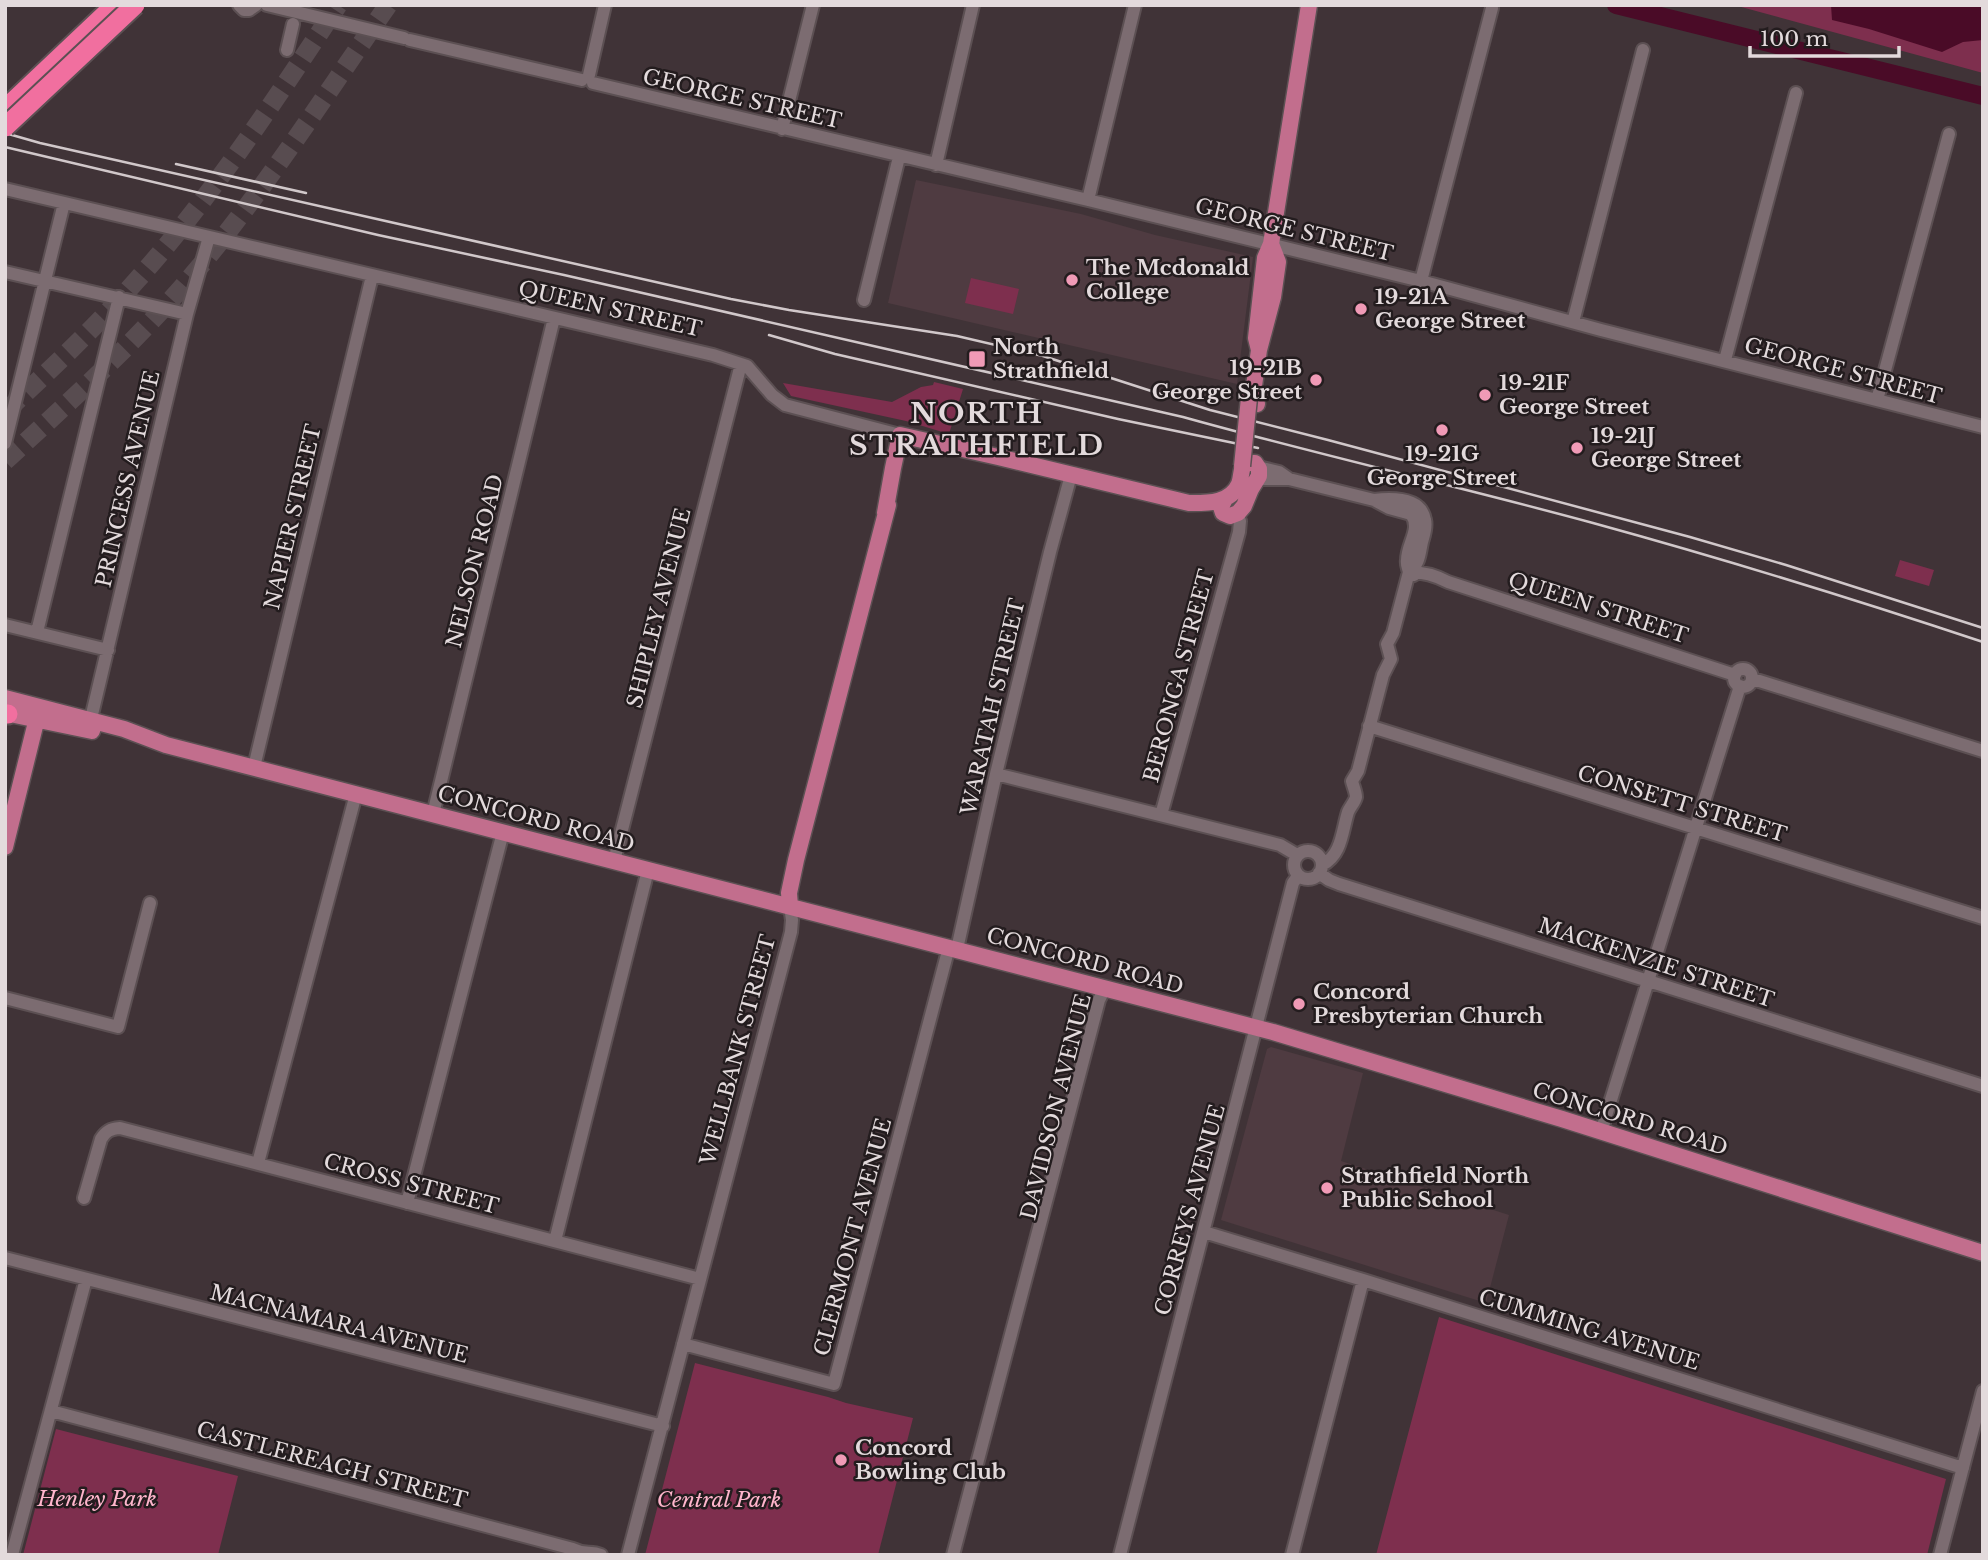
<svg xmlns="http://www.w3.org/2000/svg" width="1988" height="1560" viewBox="0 0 1988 1560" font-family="'Libre Baskerville',serif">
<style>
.built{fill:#4f3b41}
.green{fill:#7e2f4e}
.water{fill:#4a0b27}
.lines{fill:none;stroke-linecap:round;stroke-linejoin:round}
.river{stroke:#4a0b27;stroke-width:18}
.highway-tunnel{stroke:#584c50;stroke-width:19;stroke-dasharray:19 10;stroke-linecap:butt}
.minor-casing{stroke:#5c5053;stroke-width:16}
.major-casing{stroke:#5c5053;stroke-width:19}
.highway-casing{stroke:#5c5053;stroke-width:23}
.minor{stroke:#7c6c71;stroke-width:12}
.major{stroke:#c26e8d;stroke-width:16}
.highway{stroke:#f16f9f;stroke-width:19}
.rail{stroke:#d1c8ca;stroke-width:2.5}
.major-bridge-casing{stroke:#5c5053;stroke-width:19;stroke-linecap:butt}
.highway-bridge-casing{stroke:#5c5053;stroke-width:23;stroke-linecap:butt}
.major-bridge{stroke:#c26e8d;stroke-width:16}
.highway-bridge{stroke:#f16f9f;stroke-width:19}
.poi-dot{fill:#f09ab6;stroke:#231c1e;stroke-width:2.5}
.labels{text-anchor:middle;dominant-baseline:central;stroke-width:5;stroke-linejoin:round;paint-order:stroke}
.street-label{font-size:21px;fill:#e3dadc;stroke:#231c1e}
.poi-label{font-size:21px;font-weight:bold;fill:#e3dadc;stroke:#231c1e;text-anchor:start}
.park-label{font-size:21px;font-style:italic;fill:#ffb5cc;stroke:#231c1e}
.district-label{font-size:28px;font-weight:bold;letter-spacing:2px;fill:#e3dadc;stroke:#231c1e}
</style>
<rect width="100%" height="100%" fill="#403337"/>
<path class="built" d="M916 180 1081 214 1155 235 1253 257 1237 384 888 303Z
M1271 1047 1363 1073 1341 1161 1509 1215 1486 1303 1221 1220 1267 1049Z"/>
<path class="green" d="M1734 5H1983V73Z
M971 278 1019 289 1013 314 965 303Z
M934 382 963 389 949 434 906 421 791 396 783 383 892 402 921 387 933 385Z
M1900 560 1934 570 1929 586 1895 576Z
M1439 1317 1946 1479 1927 1555H1376Z
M695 1363 828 1397 846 1403 913 1418 878 1555H645Z
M56 1429 238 1476 218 1555H23Z"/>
<path class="water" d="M1831 5H1983V40L1963 42 1942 52 1869 29 1832 20Z"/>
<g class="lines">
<path class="river" d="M1616 5 1983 96"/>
<path class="highway-tunnel" d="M5 412C51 369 96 327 137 280 213 195 275 100 338 5
M5 461C69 402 134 344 191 277 263 192 324 97 388 5"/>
<g class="minor-casing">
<path id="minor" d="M239 5 244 10H249L256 5
M267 5 404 38
M410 40 582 80
M287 50 293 24
M589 75 605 5
M593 83 1088 200 1421 281 1601 330 1983 427
M782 129 813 5
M936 165 973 5
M5 189 713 355 747 366 772 395 785 405 900 435
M1088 200 1135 5
M5 272 187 314
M1421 281 1492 8
M864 300 899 157
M1573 322 1643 50
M1725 360 1796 93
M1877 400 1949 134
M5 443 64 203
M1258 467 1279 472 1289 479
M1257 479H1289L1374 500 1389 508 1411 514C1422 529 1407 543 1407 560 1406 564 1408 568 1409 572L1414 575
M1374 500C1392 498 1421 497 1425 520 1427 527 1424 535 1422 542 1419 556 1420 562 1409 572
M1409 572C1424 572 1435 575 1448 582L1735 675
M5 625 108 650
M37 632 119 297
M1734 678a9 9 0 1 1 18 0a9 9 0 1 1-18 0Z
M1753 679 1983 751
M1369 726 1983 918
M89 727 187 314 209 237
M254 767 372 276
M996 774 1280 845 1297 855
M433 814 554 318
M1161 815 1239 532 1240 521 1237 514
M1294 865a14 14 0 1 1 28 0a14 14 0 1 1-28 0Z
M614 861 741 364
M1322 865C1342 855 1342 831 1348 812 1350 807 1355 802 1356 797 1356 792 1353 786 1352 781L1358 771 1383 675 1391 659 1387 644 1393 633 1409 572
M1319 873 1329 880 1339 884 1983 1086
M957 949 996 774 1050 552 1071 475
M5 998 118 1027 150 903
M1601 1132 1740 686
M258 1163 356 794
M84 1198 101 1139C106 1131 110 1129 120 1128L700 1279
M407 1203 503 832
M1204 1232 1363 1280 1963 1468
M555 1241 648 870
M5 1258 663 1426
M683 1344 834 1384 949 947
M51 1411 573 1549C587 1556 590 1550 601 1555
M12 1555 86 1279
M628 1555 791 932 792 920 790 906
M953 1555 1099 1000 1105 988
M1120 1555 1293 883 1298 876
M1292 1555 1363 1280
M1940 1555 1983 1391"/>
</g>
<g class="major-casing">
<path id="major" d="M1259 350 1256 338 1265 258 1271 244 1309 5
M1257 404 1254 386 1259 350 1273 297 1278 262 1271 244
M885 513 893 468 900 435 998 457 1189 503C1207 503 1230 504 1239 484 1242 476 1240 470 1245 463H1255L1259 469V476L1251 489 1244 506 1238 513 1230 516 1223 513 1221 507 1225 499
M5 698 124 729 166 745 1273 1032 1562 1119 1983 1253
M5 713 92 731
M5 847 39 710
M790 906 789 893 796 860 888 505"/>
</g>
<g class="highway-casing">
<path id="highway" d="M5 109 115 5
M5 714H8"/>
</g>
<use href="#minor" class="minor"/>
<use href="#major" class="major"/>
<use href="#highway" class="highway"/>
<path class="rail" d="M5 133 40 143 731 299 789 310 957 336 1043 356 1210 410 1328 440 1690 537 1786 565 1983 628
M5 147 378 235 564 275 1183 417C1319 455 1457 486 1593 523 1724 559 1854 599 1983 642
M176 164 306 193
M769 335 835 354 1118 419 1258 448"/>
<g class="major-bridge-casing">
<path id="major-bridge" d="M1242 466 1249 398"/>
</g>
<g class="highway-bridge-casing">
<path id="highway-bridge" d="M5 127 135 5"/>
</g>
<use href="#major-bridge" class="major-bridge"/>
<use href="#highway-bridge" class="highway-bridge"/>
</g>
<g class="poi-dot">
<circle cx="1072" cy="280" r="7"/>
<circle cx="1361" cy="309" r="7"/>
<rect x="968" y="350" width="18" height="18" rx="3.5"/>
<circle cx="1316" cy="380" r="7"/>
<circle cx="1485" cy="395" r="7"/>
<circle cx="1442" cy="430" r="7"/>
<circle cx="1577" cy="448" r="7"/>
<circle cx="1299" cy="1004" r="7"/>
<circle cx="1327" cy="1188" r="7"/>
<circle cx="841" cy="1460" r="7"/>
</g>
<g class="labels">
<g class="street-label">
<text transform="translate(742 99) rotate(13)">GEORGE STREET</text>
<text transform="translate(1294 230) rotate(14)">GEORGE STREET</text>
<text transform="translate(610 309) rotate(13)">QUEEN STREET</text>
<text transform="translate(1843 371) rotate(15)">GEORGE STREET</text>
<text transform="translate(128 479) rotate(-77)">PRINCESS AVENUE</text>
<text transform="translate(293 517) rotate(-77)">NAPIER STREET</text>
<text transform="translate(475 561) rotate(-76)">NELSON ROAD</text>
<text transform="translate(659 608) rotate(-76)">SHIPLEY AVENUE</text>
<text transform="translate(1598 608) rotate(18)">QUEEN STREET</text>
<text transform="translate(1179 676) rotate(-75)">BERONGA STREET</text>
<text transform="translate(993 707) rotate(-77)">WARATAH STREET</text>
<text transform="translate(1682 804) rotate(17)">CONSETT STREET</text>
<text transform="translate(536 819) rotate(15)">CONCORD ROAD</text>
<text transform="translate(1085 961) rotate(15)">CONCORD ROAD</text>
<text transform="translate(1656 963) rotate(18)">MACKENZIE STREET</text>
<text transform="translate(738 1050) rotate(-75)">WELLBANK STREET</text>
<text transform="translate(1056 1107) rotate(-76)">DAVIDSON AVENUE</text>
<text transform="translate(1630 1119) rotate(17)">CONCORD ROAD</text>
<text transform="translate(411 1184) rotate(15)">CROSS STREET</text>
<text transform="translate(1190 1210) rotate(-75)">CORREYS AVENUE</text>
<text transform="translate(853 1237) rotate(-75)">CLERMONT AVENUE</text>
<text transform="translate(339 1324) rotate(14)">MACNAMARA AVENUE</text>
<text transform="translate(1589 1330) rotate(17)">CUMMING AVENUE</text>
<text transform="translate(332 1465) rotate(15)">CASTLEREAGH STREET</text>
</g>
<g class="poi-label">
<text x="1086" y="268">The Mcdonald<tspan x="1086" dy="24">College</tspan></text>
<text x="1375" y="297">19-21A<tspan x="1375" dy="24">George Street</tspan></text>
<text x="993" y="347">North<tspan x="993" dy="24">Strathfield</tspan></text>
<text x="1302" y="368" text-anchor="end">19-21B<tspan x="1302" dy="24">George Street</tspan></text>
<text x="1499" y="383">19-21F<tspan x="1499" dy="24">George Street</tspan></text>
<text x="1591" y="436">19-21J<tspan x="1591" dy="24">George Street</tspan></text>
<text x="1442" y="454" text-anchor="middle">19-21G<tspan x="1442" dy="24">George Street</tspan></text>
<text x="1313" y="992">Concord<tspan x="1313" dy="24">Presbyterian Church</tspan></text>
<text x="1341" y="1176">Strathfield North<tspan x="1341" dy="24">Public School</tspan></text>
<text x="855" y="1448">Concord<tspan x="855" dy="24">Bowling Club</tspan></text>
</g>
<g class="park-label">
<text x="97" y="1499">Henley Park</text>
<text x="719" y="1500">Central Park</text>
</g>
<g class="district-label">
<text x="977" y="413">NORTH<tspan x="977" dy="32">STRATHFIELD</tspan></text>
</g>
</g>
<rect width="1988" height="1560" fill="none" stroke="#e3dadc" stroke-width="14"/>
<path d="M1750 46v10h149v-10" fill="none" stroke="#e3dadc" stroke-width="3.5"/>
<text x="1760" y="46" font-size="21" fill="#e3dadc" stroke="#231c1e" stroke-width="5" paint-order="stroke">100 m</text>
</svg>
